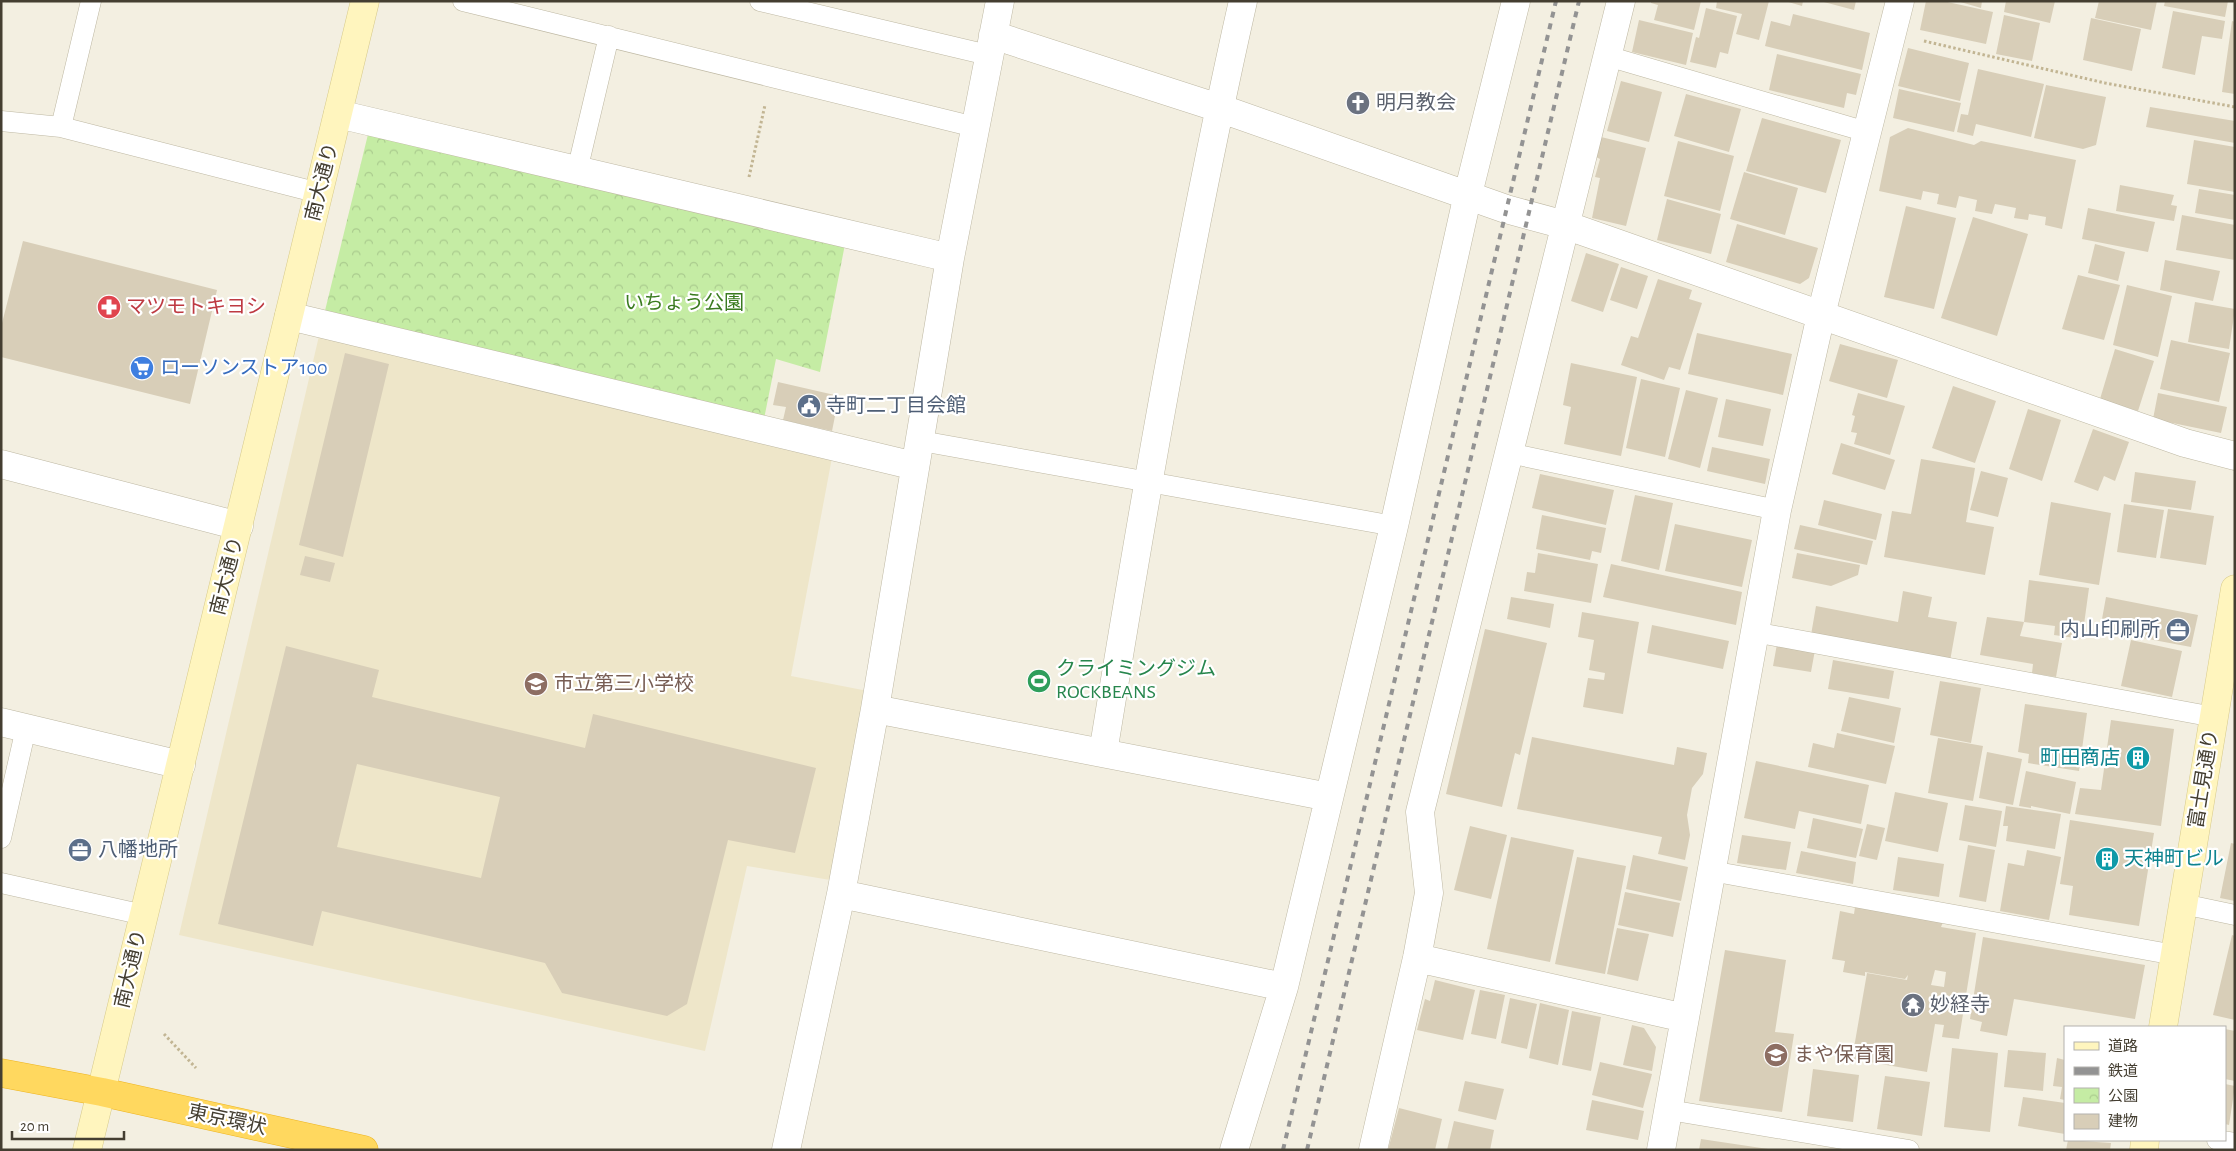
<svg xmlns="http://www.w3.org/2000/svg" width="2236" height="1151" viewBox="0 0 2236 1151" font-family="'Alegreya Sans','Noto Sans JP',sans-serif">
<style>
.education{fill:#eee6c9}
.park{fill:url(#park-crowns)}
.building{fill:#d8ceb8;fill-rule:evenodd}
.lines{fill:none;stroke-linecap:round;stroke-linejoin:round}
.lane-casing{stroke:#beb8a3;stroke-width:21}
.street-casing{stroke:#beb8a3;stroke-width:29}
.secondary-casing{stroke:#d7ca8b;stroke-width:29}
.highway-casing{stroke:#edb421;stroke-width:29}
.path{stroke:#c2b593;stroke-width:3;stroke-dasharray:2.5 2.5;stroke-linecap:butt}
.lane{stroke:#fff;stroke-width:20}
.street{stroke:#fff;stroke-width:28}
.secondary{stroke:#fff5be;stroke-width:28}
.highway{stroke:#ffd85f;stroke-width:28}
.rail{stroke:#939393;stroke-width:4;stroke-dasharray:6 6;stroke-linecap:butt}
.labels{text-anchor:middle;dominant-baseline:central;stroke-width:4.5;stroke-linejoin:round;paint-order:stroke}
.worship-label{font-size:20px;fill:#5b616d;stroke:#fff;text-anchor:start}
.street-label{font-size:20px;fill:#443e31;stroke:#fff}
.park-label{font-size:20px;fill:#3a7b20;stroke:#fff}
.health-label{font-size:20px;fill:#be3a42;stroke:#fff;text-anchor:start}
.shop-label{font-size:20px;fill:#366cbe;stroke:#fff;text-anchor:start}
.service-label{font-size:20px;fill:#4e5e75;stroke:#fff;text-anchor:start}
.leisure-label{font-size:20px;fill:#27864d;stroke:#fff;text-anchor:start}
.education-label{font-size:20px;fill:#785e54;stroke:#fff;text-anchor:start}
.culture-label{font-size:20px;fill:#0d838f;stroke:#fff;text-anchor:end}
</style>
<defs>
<pattern id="park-crowns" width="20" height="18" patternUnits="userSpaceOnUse" patternTransform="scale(1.25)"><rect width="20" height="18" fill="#c5eca4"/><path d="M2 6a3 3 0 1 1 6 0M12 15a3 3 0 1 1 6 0" fill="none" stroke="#aacb8e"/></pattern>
</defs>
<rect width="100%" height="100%" fill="#f3efe1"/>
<path class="education" d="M322 323 834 447 791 676 878 693 842 882 747 866 705 1051 179 935Z"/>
<path class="park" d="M371 122 847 234 820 372 776 359 762 429 322 323Z"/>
<path class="building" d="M1651 1H1701L1694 30 1654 20 1658 5 1651 3Z
M1717 1H1769L1759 40 1736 34 1742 14 1716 8Z
M1785 1H1803L1802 6Z
M1820 1H1856L1854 10Z
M1926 1H1943L1993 12 1986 44 1920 30Z
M1957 1H1982L1981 8Z
M2006 1H2055L2050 23 2004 12Z
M2099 1H2157L2151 30 2095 18Z
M2165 1H2228L2225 17 2164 6Z
M1706 8 1737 16 1728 54 1720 52 1716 68 1690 62 1696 37 1699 38Z
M2173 11 2225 21 2222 39 2202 36 2195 75 2162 68Z
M1793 14 1870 33 1862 70 1765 46 1771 21 1790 26Z
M2004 15 2040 23 2032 61 1996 54Z
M2091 18 2141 29 2132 71 2083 60Z
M1639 20 1693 33 1686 65 1632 52Z
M2232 21 2235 22V94L2222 92Z
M1908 48 1969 63 1960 101 1898 86Z
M1777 54 1861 74 1856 95 1847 93 1844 108 1769 90Z
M1978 69 2044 84 2031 137 1976 124 1973 136 1957 132 1961 114 1968 115Z
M1621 81 1662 92 1649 142 1607 131Z
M2046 85 2106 97 2096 145 2083 149 2034 138Z
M1899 89 1961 103 1954 132 1893 118Z
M1686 94 1741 109 1729 152 1674 136Z
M2150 107 2235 121V143L2146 127Z
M1762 118 1841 140 1826 193 1746 171Z
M1908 128 1974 145 1981 141 2076 160 2062 229 2045 225 2046 217 2029 214 2028 220 2014 218 2016 208 1995 204 1992 214 1975 211 1977 200 1959 196 1956 208 1937 204 1939 194 1923 191 1921 200 1879 191 1890 137Z
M1601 137 1646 148 1626 226 1592 218 1600 178 1595 177 1600 159 1596 157Z
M2194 140 2235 147V192L2187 184Z
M1678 141 1734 156 1720 211 1664 196Z
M1744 172 1798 188 1785 235 1730 219Z
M2120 185 2174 195 2171 205 2177 206 2174 221 2116 211Z
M2199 189 2235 195V220L2195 213Z
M1667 199 1721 214 1711 254 1657 240Z
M1906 206 1956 218 1934 309 1884 297Z
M2088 208 2155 222 2148 252 2082 239Z
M2182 215 2235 225V260L2176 250Z
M1973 217 2028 234 1997 336 1941 318Z
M1737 224 1818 248 1809 278 1800 284 1726 262Z
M23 241 217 290 190 404 1 357V327Z
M2095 244 2125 252 2118 281 2088 273Z
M1586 253 1619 264 1603 312 1571 301Z
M2165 260 2220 271 2213 301 2160 290Z
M1621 267 1648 276 1637 309 1610 300Z
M2078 275 2120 285 2104 340 2062 329Z
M1658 279 1692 290 1689 299 1702 303 1680 370 1669 367 1664 380 1621 365 1631 336 1638 338Z
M2127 285 2172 296 2158 357 2113 345Z
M2195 302 2235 309 2229 349 2188 342Z
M1697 333 1792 354 1783 395 1688 374Z
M2171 340 2230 353 2219 402 2160 389Z
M1840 344 1898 360 1887 398 1829 381Z
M2115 349 2154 361 2138 411 2100 399Z
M345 353 389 364 343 557 299 545Z
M1571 363 1637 377 1621 456 1564 444 1571 407 1563 405Z
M1641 379 1680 388 1665 457 1626 448Z
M778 382 839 396 832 431 783 420 786 407 773 405Z
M1953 386 1996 401 1975 463 1932 448Z
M1686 390 1718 398 1700 468 1668 459Z
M1858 393 1905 406 1890 455 1854 444 1857 433 1851 432 1855 416 1852 415Z
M2158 393 2227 407 2221 433 2153 419Z
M1726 399 1771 409 1763 446 1718 437Z
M2028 409 2061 420 2042 481 2009 469Z
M2093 429 2129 442 2115 481 2104 476 2098 491 2074 482Z
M1841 443 1895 460 1885 490 1832 474Z
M1712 447 1770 459 1765 484 1707 471Z
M1921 459 1975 468 1966 522 1994 527 1985 575 1884 557 1892 511 1911 514Z
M1981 471 2008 478 1998 517 1970 510Z
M2135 472 2196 481 2191 510 2131 502Z
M1540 474 1614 490 1606 525 1532 508Z
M1635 495 1673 503 1659 570 1621 561Z
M1824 500 1882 514 1876 540 1818 525Z
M2051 502 2111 513 2099 585 2039 575Z
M2124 504 2164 510 2156 558 2117 552Z
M2168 509 2214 516 2206 565 2160 558Z
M1542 515 1606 528 1601 553 1592 551 1590 560 1536 549Z
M1675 524 1752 540 1742 587 1665 571Z
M1800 525 1873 541 1867 565 1794 549Z
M1538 553 1598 564 1591 603 1524 591 1527 572 1535 573Z
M1797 553 1860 565 1858 575 1831 586 1792 578Z
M305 556 335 563 330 582 300 575Z
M1611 564 1742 592 1736 625 1603 597Z
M2029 580 2089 588 2082 639 2054 635 2055 626 2024 622Z
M1903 591 1932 597 1928 617 1957 622 1950 661 1811 635 1816 606 1898 622Z
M1511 597 1554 604 1550 628 1507 619Z
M2106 597 2198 615 2191 647 2100 630Z
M1582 612 1639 622 1623 714 1583 707 1588 678 1604 680 1605 673 1589 670 1594 640 1578 637Z
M1987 617 2024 622 2020 636 2062 643 2056 677 2032 673 2033 664 1980 655Z
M1652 625 1729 641 1723 669 1647 653Z
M1485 629 1547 643 1520 755 1515 753 1502 807 1446 794Z
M2131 640 2182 651 2172 697 2121 686Z
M1777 644 1815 650 1811 672 1773 666Z
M286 646 379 670 372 697 585 748 593 714 816 768 795 853 728 840 687 1004 667 1016 562 993 545 963 322 911 313 946 218 924ZM357 764 500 797 481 878 337 847Z
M1833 660 1894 671 1889 699 1828 689Z
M1940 681 1981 688 1971 743 1930 735Z
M1849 697 1901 708 1894 743 1841 731Z
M2025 704 2087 713 2079 771 2028 763 2029 754 2018 752Z
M2111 720 2174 729 2161 826 2075 814 2080 788 2101 790Z
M1837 733 1895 746 1886 784 1808 767 1813 743 1834 748Z
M1532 737 1674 765 1677 747 1707 753 1703 774 1692 788 1687 815 1690 835 1685 860 1658 854 1662 837 1517 809Z
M1938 738 1983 746 1973 801 1928 793Z
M1987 752 2022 759 2013 805 1979 798Z
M1756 761 1869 785 1861 824 1799 811 1795 829 1744 818Z
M2026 771 2076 782 2070 814 2031 806V808L2019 806Z
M1895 792 1948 803 1938 852 1885 841Z
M1965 805 2002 811 1996 847 1959 840Z
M2006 806 2061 814 2055 849 2006 841 2008 826H2003Z
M1813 818 1863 829 1856 858 1807 848Z
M2070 820 2154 833 2139 926 2069 915 2073 886 2060 884Z
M1867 824 1885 828 1877 860 1859 856Z
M1470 826 1507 835 1491 899 1454 890Z
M1742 835 1791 842 1786 870 1737 863Z
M1511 837 1574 850 1550 962 1487 949Z
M2231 843 2235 844V901L2220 898Z
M1968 845 1995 850 1986 902 1959 897Z
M2027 850 2061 857 2049 920 2000 911 2008 863 2024 866Z
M1801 851 1856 862 1853 884 1796 873Z
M1633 855 1688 867 1681 901 1626 889Z
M1577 857 1626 866 1605 974 1555 964Z
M1898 857 1944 864 1939 897 1893 890Z
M1625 892 1680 903 1673 937 1618 925Z
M1855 907 1943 922 1941 927 1976 933 1959 1039 1942 1037 1944 1025 1935 1024 1927 1072 1852 1059 1867 973 1907 980 1908 975 1905 979 1865 972V976L1843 972 1845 961 1832 959 1840 911 1854 914ZM1935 970 1946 972 1944 987 1931 985Z
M1617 928 1649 934 1638 981 1607 974Z
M2232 935 2235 936V1020L2213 1015Z
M1983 937 2145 965 2135 1019 2014 999 2007 1036 1980 1031 1982 1022 1970 1019Z
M1725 950 1786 960 1775 1032 1794 1034 1782 1112 1699 1101Z
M1435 980 1475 990 1463 1040 1417 1030 1425 999 1430 1001Z
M1480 990 1505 995 1496 1039 1471 1034Z
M1510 998 1537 1004 1527 1049 1501 1043Z
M1540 1003 1569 1010 1558 1065 1529 1058Z
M1572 1011 1601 1017 1591 1071 1562 1065Z
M1632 1025 1644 1028 1656 1047 1652 1071 1623 1065Z
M2225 1029 2235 1031V1081L2225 1079Z
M1952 1048 1998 1053 1990 1132 1944 1127Z
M2008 1050 2046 1053 2043 1091 2004 1087Z
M2057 1058 2065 1060V1100L2060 1099 2062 1087 2053 1086Z
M1600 1062 1652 1074 1643 1108 1592 1095Z
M1813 1069 1859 1075 1853 1122 1807 1116Z
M1885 1076 1930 1082 1922 1136 1877 1129Z
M1465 1081 1504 1089 1496 1120 1458 1111Z
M2225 1084 2235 1086 2229 1125 2225 1124Z
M2023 1097 2065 1103V1134L2018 1126Z
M1592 1100 1644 1111 1638 1140 1586 1130Z
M1399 1108 1442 1119 1435 1150H1388Z
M1454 1121 1494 1130 1490 1150H1447Z
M1701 1139 1768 1149V1150H1699Z
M2068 1140 2111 1143 2110 1150H2066Z"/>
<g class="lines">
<g class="lane-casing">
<path id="lane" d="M463 1 975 127
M760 1 988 55
M1607 56 1867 132
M1 121 61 127 319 193
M61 127 91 1
M577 171 609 36
M921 441 1394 526
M1509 453 1777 510
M1754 632 2214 717
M1 838 26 728
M1711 871 2175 955
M1 883 144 915
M2183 904 2235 915
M1669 1110 1909 1150
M2217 1140 2235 1143"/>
</g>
<g class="street-casing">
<path id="street" d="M993 35 1219 108 1506 209 1565 225 2185 443 2235 456
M338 114 950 258
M289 316 915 466
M1 464 239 526
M875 709 1329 797
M1 722 181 765
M1103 753C1144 501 1187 250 1243 1
M841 894 1284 987
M1417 958 1685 1018
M786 1150 841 894 875 709 950 258 1000 1
M1234 1150 1284 987 1394 526 1468 194 1516 1
M1373 1150 1417 958 1429 893 1420 812 1621 1
M1661 1150 1777 510 1821 315 1900 1"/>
</g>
<g class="secondary-casing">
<path id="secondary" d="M2163 1027 2235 589
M87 1150 365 1
M2144 1150 2145 1140"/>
</g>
<g class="highway-casing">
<path id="highway" d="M1 1073 102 1092 364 1150"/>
</g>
<path class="path" d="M1924 41 2105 83 2235 107
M749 177 765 105
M164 1034 196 1068"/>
<use href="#lane" class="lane"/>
<use href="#street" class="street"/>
<use href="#secondary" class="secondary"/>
<use href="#highway" class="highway"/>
<path class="rail" d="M1283 1150 1556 1
M1307 1150 1579 1"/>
</g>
<defs>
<g id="church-disc" transform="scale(1.25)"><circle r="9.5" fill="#6b7280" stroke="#fff"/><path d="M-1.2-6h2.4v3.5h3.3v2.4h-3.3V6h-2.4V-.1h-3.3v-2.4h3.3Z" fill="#fff"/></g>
<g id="pharmacy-disc" transform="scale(1.25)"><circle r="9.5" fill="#e0444e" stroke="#fff"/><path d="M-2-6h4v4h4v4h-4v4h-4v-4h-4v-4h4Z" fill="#fff"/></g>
<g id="supermarket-disc" transform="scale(1.25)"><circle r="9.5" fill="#3f7fe0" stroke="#fff"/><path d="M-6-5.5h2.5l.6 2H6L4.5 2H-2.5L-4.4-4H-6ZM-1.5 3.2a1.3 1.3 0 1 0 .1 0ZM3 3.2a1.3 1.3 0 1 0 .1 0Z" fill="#fff"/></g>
<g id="civic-disc" transform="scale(1.25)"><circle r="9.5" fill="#5c6f8a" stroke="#fff"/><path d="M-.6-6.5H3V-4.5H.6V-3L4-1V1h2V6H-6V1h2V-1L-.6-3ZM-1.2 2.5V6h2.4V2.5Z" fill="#fff"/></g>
<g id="office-disc" transform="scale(1.25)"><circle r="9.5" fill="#5c6f8a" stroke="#fff"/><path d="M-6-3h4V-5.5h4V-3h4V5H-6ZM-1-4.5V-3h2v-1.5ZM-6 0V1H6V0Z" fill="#fff"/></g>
<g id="stadium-disc" transform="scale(1.25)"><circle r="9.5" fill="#2e9e5b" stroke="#fff"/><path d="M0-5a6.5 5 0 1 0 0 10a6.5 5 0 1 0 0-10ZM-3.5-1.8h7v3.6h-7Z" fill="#fff"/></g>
<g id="school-disc" transform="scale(1.25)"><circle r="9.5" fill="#8d6e63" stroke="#fff"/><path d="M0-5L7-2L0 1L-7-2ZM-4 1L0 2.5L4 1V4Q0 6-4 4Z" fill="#fff"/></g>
<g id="building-disc" transform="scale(1.25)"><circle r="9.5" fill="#0f9aa8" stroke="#fff"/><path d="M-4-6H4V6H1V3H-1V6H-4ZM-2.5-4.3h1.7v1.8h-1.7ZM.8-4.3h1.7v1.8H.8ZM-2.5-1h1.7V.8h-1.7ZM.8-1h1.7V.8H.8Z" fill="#fff"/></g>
<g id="temple-disc" transform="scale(1.25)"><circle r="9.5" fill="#6b7280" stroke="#fff"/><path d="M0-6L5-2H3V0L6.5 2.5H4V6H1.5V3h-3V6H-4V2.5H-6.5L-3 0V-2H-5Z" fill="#fff"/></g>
</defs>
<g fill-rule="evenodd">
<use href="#church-disc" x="1358" y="103"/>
<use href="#pharmacy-disc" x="109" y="307"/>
<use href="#supermarket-disc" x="142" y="368"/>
<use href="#civic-disc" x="809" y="406"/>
<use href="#office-disc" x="2178" y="630"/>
<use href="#stadium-disc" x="1039" y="681"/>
<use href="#school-disc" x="536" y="684"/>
<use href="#building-disc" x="2138" y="758"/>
<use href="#office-disc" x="80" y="850"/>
<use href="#building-disc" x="2107" y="859"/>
<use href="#temple-disc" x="1913" y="1005"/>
<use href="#school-disc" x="1776" y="1055"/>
</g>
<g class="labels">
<g class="worship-label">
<text x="1376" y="103">明月教会</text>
<text x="1930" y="1005">妙経寺</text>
</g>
<g class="street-label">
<text transform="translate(322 182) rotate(-76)">南大通り</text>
<text transform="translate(227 576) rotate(-76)">南大通り</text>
<text transform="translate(2204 779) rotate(-81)">富士見通り</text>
<text transform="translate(131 969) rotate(-77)">南大通り</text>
<text transform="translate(227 1120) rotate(12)">東京環状</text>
</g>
<g class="park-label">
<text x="684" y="303">いちょう公園</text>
</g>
<g class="health-label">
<text x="126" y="307">マツモトキヨシ</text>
</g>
<g class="shop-label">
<text x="160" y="368">ローソンストア100</text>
</g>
<g class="service-label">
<text x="826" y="406">寺町二丁目会館</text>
<text x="2160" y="630" text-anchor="end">内山印刷所</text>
<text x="98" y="850">八幡地所</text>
</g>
<g class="leisure-label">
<text x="1056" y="669">クライミングジム<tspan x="1056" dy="23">ROCKBEANS</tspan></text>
</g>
<g class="education-label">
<text x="554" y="684">市立第三小学校</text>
<text x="1794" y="1055">まや保育園</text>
</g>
<g class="culture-label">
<text x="2120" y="758">町田商店</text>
<text x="2124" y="859" text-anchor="start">天神町ビル</text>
</g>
</g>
<rect width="2236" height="1151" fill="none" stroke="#443e31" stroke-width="5"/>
<rect x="2064" y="1026" width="162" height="115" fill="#ffffff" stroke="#b4b2ad"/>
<rect x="2074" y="1042" width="25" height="8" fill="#fff5be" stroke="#b4b2ad"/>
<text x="2108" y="1051" font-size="15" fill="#443e31">道路</text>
<rect x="2074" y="1067" width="25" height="8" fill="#939393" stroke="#b4b2ad"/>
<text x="2108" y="1076" font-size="15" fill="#443e31">鉄道</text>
<rect x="2074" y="1088" width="25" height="15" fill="url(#park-crowns)" stroke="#b4b2ad"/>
<text x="2108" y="1101" font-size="15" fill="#443e31">公園</text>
<rect x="2074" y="1114" width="25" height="15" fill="#d8ceb8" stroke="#b4b2ad"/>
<text x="2108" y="1126" font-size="15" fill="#443e31">建物</text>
<path d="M12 1131v8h112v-8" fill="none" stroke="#443e31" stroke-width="2.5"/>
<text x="20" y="1131" font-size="15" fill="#443e31" stroke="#ffffff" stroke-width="4" paint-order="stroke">20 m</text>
</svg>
